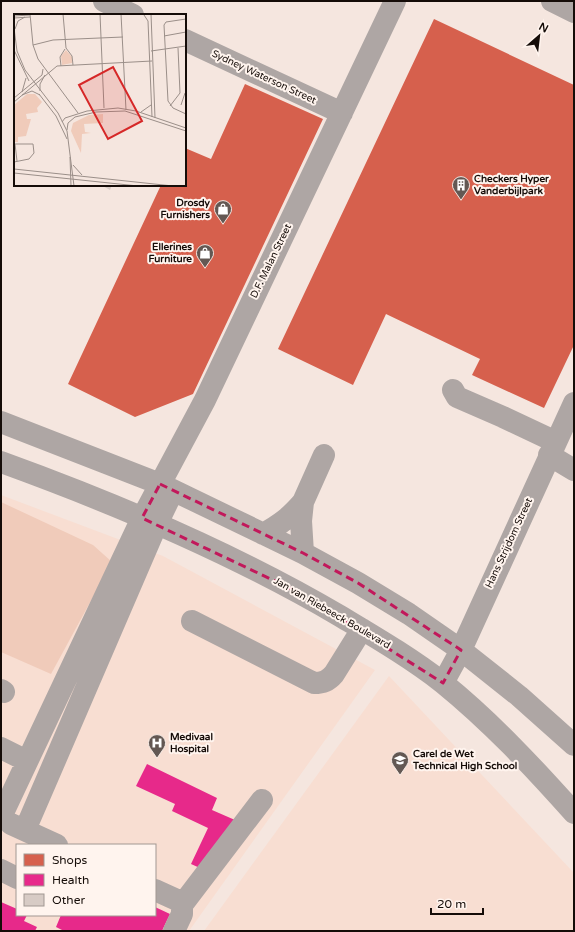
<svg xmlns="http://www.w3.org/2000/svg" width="575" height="932" viewBox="0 0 575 932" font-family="'Varela Round',sans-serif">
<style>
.built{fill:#f8ded2;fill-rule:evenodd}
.green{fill:#f0cbba}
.shops{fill:#d6604d}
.health{fill:#e7298a}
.building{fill:#d7cbc5}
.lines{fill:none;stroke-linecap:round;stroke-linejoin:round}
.minor{stroke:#aea6a4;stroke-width:22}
.marked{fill:none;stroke:#c2185b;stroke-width:3;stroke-dasharray:8 5;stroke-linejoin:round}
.labels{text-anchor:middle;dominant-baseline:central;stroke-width:4;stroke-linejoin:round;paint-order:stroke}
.street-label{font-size:10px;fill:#150c08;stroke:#fff4ee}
.poi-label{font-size:10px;font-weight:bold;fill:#150c08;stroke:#fff4ee;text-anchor:start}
.inset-road{fill:none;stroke:#9b8f89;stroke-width:1}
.view{fill:#d62828;fill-opacity:0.15;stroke:#d62828;stroke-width:2}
.inset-edge{fill:none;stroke:#150c08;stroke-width:2}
</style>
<rect width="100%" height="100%" fill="#f5e6df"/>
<path class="built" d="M1 495 163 556 375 670 189 931H1ZM17 845H155V915H17Z
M389 676 574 873V931H204Z"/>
<path class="green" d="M1 502 93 545 112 562 51 674 1 652Z"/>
<path class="shops" d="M434 19 574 85V345L544 408 472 375 480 359 386 314 353 385 278 349Z
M245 84 323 119 193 394 135 417 68 384 161 185H185V148L211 159Z"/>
<path class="health" d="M147 764 217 798 212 810 235 820 211 873 191 864 208 828 172 811 175 804 136 786Z
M1 902 17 909V915H27L24 921 37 927 35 931H1Z
M155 907 170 914 162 931H64L56 927 61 915H155Z"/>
<path class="building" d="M101 185H112L110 190Z"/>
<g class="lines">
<path class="minor" d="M104 1 133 15
M552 1 574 12
M185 40 342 113
M453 390 457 397 503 417 556 442
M1 422 160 484 303 553 358 583 409 614 461 650 519 696 574 745
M549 455 574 470
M1 462C117 504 233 553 340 616 375 637 411 658 443 683 491 722 533 767 574 813
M263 534C281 524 290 517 303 502
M303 553 301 521 303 502 324 455
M192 621 314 683C323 683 328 681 334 674L362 629
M443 683 461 650 574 403
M1 690 4 692
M1 748 27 761
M1 817 142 518 205 400 395 1
M11 824 57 845
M25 830 157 524 173 491
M1 870 17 878
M155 890 177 900 182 905V914L174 931
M182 905 262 800"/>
</g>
<path class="marked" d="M160 484 303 553 358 583 461 650 443 683 298 592 142 518Z"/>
<defs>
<g id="building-pin" transform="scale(0.9)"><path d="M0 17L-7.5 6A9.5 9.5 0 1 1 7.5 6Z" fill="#635853" stroke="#fff4ee"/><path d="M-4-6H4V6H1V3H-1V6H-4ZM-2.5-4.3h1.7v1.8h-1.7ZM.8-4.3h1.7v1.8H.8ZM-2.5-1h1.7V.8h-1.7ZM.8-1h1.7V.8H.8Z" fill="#fff"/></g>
<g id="shop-pin" transform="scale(0.9)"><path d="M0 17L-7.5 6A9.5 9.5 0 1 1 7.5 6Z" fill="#635853" stroke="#fff4ee"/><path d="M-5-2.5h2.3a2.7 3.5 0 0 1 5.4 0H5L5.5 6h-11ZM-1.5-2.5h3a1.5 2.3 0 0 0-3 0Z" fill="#fff"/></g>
<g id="hospital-pin" transform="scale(0.9)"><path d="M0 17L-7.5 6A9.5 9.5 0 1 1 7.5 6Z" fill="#635853" stroke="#fff4ee"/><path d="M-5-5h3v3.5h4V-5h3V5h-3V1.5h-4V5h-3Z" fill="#fff"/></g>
<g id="school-pin" transform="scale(0.9)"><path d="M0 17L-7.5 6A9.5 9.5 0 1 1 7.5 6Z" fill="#635853" stroke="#fff4ee"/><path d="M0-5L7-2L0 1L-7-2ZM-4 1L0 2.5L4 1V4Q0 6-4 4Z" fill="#fff"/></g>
</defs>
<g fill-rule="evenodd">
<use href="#building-pin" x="461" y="185"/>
<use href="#shop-pin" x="223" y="209"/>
<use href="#shop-pin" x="205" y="253"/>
<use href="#hospital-pin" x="157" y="743"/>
<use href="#school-pin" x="400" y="760"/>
</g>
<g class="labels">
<g class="street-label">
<text transform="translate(264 77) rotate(25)">Sydney Waterson Street</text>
<text transform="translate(271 261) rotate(-64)">D.F. Malan Street</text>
<text transform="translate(509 543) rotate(-65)">Hans Strijdom Street</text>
<text transform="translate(332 613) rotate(30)">Jan van Riebeeck Boulevard</text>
</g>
<g class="poi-label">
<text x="474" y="179">Checkers Hyper<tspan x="474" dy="12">Vanderbijlpark</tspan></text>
<text x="210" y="203" text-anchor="end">Drosdy<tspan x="210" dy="12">Furnishers</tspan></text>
<text x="192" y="247" text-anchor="end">Ellerines<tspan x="192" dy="12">Furniture</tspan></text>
<text x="170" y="737">Medivaal<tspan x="170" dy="12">Hospital</tspan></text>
<text x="413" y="754">Carel de Wet<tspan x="413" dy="12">Technical High School</tspan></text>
</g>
</g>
<g transform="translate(14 14)">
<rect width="172" height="172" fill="#f5e6df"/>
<path d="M52 36 58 43V49L48 51 47 42ZM13 80H21L28 88 23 94 24 98 12 100 13 105H17L12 122 4 123V128H0V91ZM89 100V109L70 110 71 118 77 119 68 120 67 139 57 117 59 109 75 101Z" fill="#f0cbba"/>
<path class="inset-road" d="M16 0 19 31 24 45 64 99M49 0 52 34 58 42 59 51M86 0 90 94M107 0 112 96M137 0 141 104M130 1 134 7 138 103M0 2 16 1M0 4 16 3M172 5 152 8 150 11 154 87 159 94 172 100M0 14 3 37 11 56 44 99 53 117 60 172M1 15 4 7 11 3M150 22 172 18M19 31 39 26 109 23M0 36 15 67M137 37 172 32M47 52 46 43 51 35M26 77V70L31 61M8 78 12 64M25 80 42 102 53 125M8 81 18 77 26 81M0 84 28 61 29 55M0 88 43 52 138 47M167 91 171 79M156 92 166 79 164 34M127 98 137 91M61 103 82 98 111 97 172 117M48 108 51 104 73 97 104 94 122 97 172 114M53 116 54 109 61 103M0 130H19L20 139 15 145 0 148M1 130 3 147M56 143 57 172M59 151 68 161M0 155 159 172M0 159 124 172"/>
<path class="view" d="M99 53 128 107 94 125 65 71Z"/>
<rect width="172" height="172" class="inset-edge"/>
</g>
<rect width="575" height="932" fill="none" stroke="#150c08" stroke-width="4"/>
<rect x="16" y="844" width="140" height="72" fill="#fff4ee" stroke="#a19792"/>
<rect x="24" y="854" width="20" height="12" fill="#d6604d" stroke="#a19792"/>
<text x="52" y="864" font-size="12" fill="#150c08">Shops</text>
<rect x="24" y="874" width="20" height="12" fill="#e7298a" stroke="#a19792"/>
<text x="52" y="884" font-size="12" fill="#150c08">Health</text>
<rect x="24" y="894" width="20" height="12" fill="#d7cbc5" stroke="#a19792"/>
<text x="52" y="904" font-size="12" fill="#150c08">Other</text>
<g transform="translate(539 36) rotate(28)" stroke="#fff4ee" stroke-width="3" paint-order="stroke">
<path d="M0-3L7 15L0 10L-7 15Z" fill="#150c08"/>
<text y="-6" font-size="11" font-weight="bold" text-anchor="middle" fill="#150c08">N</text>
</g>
<path d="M431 908v6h52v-6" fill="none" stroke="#150c08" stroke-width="2"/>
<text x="437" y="908" font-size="12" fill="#150c08" stroke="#fff4ee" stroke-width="3" paint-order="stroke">20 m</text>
</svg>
